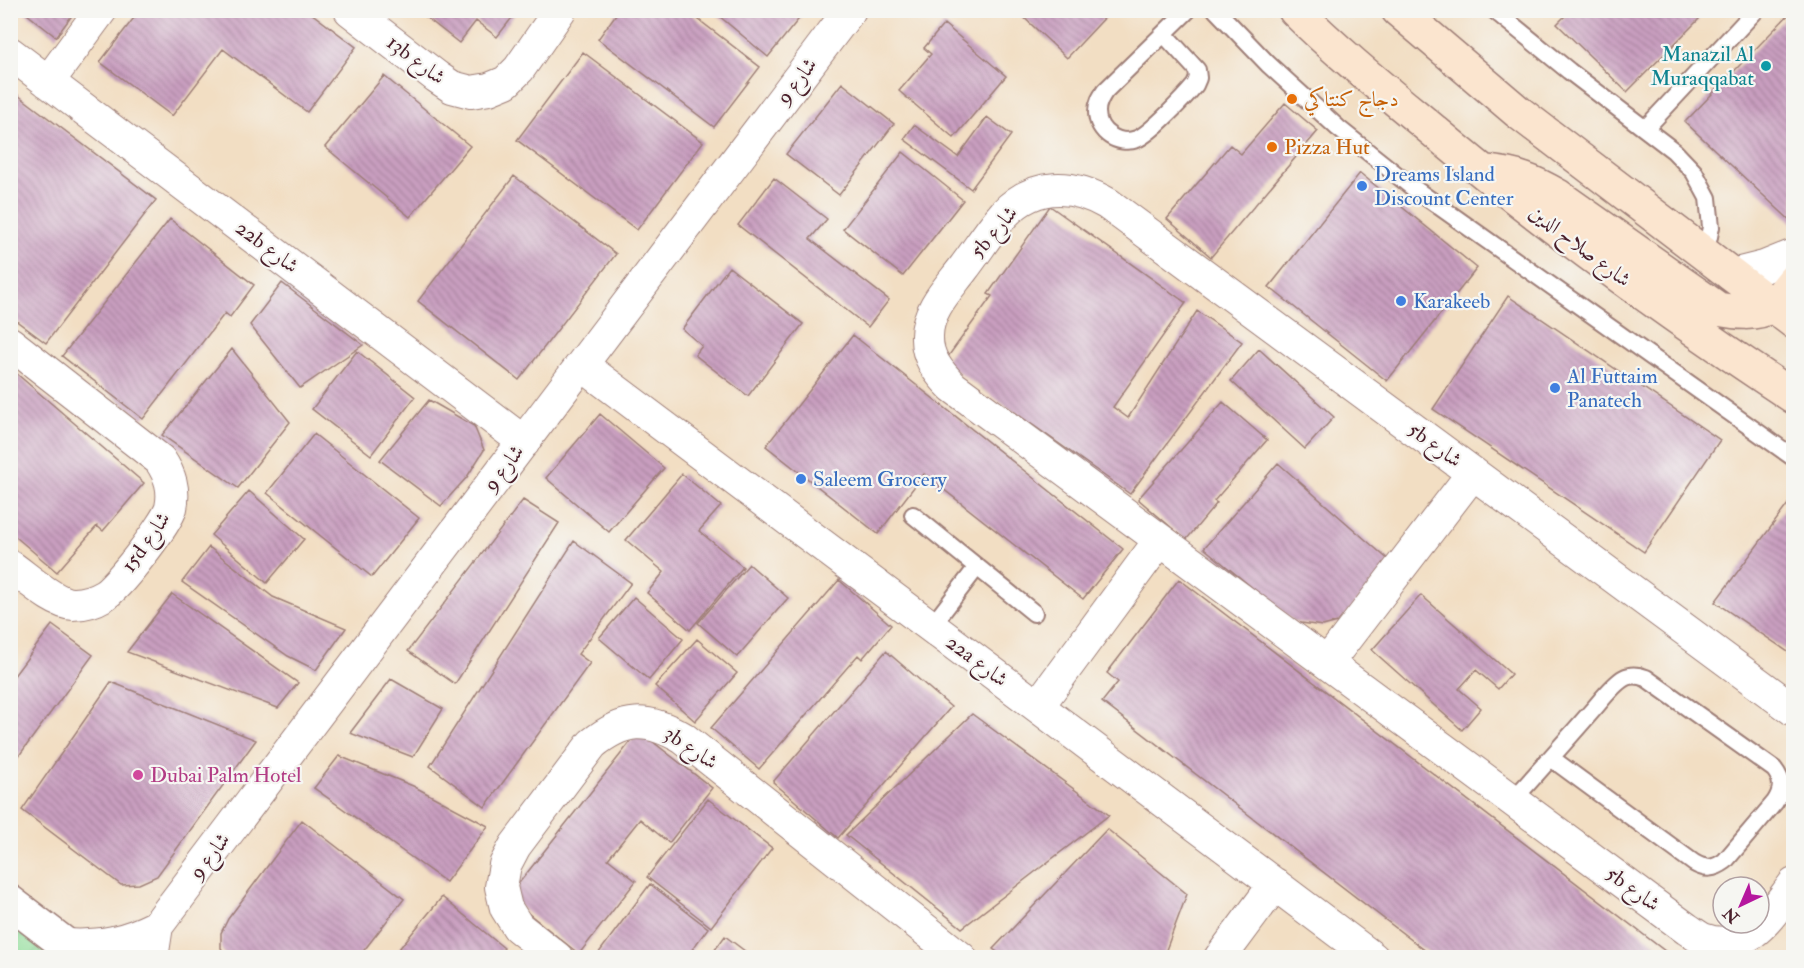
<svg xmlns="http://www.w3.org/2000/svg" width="1804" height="968" viewBox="0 0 1804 968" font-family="'IM FELL Double Pica',Amiri,serif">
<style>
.park{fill:url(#park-crowns);stroke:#6e7e63;stroke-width:1.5}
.building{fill:url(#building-back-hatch)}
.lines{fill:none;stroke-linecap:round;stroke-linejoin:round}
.service-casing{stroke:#9e7e77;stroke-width:20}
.minor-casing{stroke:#9e7e77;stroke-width:34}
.tertiary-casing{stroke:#9e7e77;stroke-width:36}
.secondary-casing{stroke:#9e7e77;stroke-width:36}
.service{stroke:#fff;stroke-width:16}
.minor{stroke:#fff;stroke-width:32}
.tertiary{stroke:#fff;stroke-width:33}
.secondary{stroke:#fbe5cf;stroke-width:33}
.culture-dot{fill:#0f9aa8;stroke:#f6f6f2;stroke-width:2}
.food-dot{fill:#e8710a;stroke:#f6f6f2;stroke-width:2}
.shop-dot{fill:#3f7fe0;stroke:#f6f6f2;stroke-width:2}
.hotel-dot{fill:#d1479c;stroke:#f6f6f2;stroke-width:2}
.labels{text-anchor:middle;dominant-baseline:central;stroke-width:4.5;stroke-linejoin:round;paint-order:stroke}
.culture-label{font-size:21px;fill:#0d838f;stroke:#f6f6f2;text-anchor:end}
.street-label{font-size:21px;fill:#4a1f2b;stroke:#f6f6f2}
.food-label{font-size:21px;fill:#c56008;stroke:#f6f6f2;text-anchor:start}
.shop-label{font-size:21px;fill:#366cbe;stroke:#f6f6f2;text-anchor:start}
.hotel-label{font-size:21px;fill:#b23c85;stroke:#f6f6f2;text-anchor:start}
</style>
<defs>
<pattern id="park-crowns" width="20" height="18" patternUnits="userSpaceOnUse" patternTransform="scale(1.5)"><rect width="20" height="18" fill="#92de9b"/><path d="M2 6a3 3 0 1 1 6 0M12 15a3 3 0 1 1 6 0" fill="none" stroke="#7fbe86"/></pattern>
<pattern id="building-back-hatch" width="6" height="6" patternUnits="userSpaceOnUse" patternTransform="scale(1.5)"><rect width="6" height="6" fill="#c99fc0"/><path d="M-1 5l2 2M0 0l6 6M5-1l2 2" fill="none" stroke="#a5819c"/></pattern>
</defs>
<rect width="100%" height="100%" fill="#f6f6f2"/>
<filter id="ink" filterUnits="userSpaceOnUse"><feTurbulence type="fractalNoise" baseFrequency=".0167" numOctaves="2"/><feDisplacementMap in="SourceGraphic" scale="12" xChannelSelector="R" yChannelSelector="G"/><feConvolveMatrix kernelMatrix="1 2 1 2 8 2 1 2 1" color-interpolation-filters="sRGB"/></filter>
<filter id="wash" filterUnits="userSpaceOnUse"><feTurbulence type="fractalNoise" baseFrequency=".008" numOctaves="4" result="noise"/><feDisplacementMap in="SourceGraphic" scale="24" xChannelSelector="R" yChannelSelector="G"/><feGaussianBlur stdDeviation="1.35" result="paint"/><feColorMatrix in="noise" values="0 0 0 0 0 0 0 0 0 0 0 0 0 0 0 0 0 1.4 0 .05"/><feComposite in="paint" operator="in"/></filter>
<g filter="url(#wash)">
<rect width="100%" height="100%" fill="#f2dec3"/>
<path class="park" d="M11 909 75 957H11Z"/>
<g id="blocks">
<path class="building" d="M22 10H76L56 37Z
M140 10H307L356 47 307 112 223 49 172 116 100 62Z
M417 10H518L497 37 476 21 459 43Z
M619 10H686L760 67 714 127 598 39Z
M712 10H806L768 57Z
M1016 10H1112L1067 58Z
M1571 10H1690L1699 19 1627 92 1557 24Z
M1793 10H1794V224L1685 122Z
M944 24 1006 76 954 138 899 91 931 54 924 48Z
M583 52 703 142 637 230 517 140Z
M384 76 470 146 410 217 325 147Z
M842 83 894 124 839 195 786 154Z
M10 89 156 200 46 343 10 316Z
M1285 103 1318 131 1211 257 1167 219 1230 145 1241 154Z
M987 117 1011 135 971 189 904 139 914 125 958 157Z
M903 152 963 200 903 276 843 229Z
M1360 173 1477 268 1387 381 1269 287Z
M514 176 616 254 519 380 418 301Z
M774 178 827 219 810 239 889 300 868 327 738 225Z
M1050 206 1186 303 1113 407 1128 418 1197 311 1242 342 1130 494 944 362 992 296 988 294Z
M170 219 254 285 230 317 225 313 143 419 62 356Z
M729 267 803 324 748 396 695 355 702 346 682 329Z
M282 283 363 345 300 388 250 325Z
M1508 296 1720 440 1644 552 1433 409Z
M853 335 1123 549 1083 599 924 474 878 534 766 446Z
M232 349 290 422 238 488 162 435Z
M1259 349 1334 417 1305 449 1231 381Z
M357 351 415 397 371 455 312 409Z
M10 368 144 483 103 531 97 526 57 572 10 532Z
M429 400 474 426 484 450 467 477 441 506 380 460Z
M1223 402 1267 440 1214 501 1217 503 1186 540 1138 499Z
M600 414 664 468 609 532 546 478Z
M314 434 419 518 372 577 267 493Z
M1278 463 1391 562 1341 621 1323 626 1294 622 1204 548Z
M682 474 721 506 699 531 743 567 690 630 647 593 664 572 626 540Z
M249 491 304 539 267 583 211 535Z
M1794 496V656L1715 602Z
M523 500 559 523 455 684 408 651Z
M574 541 631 583 578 654 590 663 485 807 430 766Z
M209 547 273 597 346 628 316 670 288 656 182 582Z
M749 564 788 598 737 657 698 623Z
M1179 579 1674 958H1435L1102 702 1118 682 1107 673Z
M839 580 891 625 862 659 858 655 759 769 711 728Z
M172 594 298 683 278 708 127 652Z
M1421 595 1511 674 1498 689 1476 670 1459 689 1481 708 1462 730 1372 650Z
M634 597 683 639 649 680 599 638Z
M52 625 93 655 10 768V681Z
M697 639 737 673 695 721 655 686Z
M886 651 951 707 838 838 773 782Z
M391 679 443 709 413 757 350 733Z
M111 682 256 740 157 876 139 884 121 885 22 810Z
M972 714 1109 815 962 928 846 835Z
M639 731 712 788 669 843 640 819 608 859 636 881 579 954 508 897Z
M339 756 413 786 488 826 446 882 314 788Z
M708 799 772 848 711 927 647 877Z
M302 820 404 899 358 958H227L221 948V933L228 919Z
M1107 829 1187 894 1163 958H1006L993 949Z
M650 884 708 928 686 958H595Z
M442 897 504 948 496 958H410L399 949Z
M725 936 754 958H709Z"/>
</g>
</g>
<g filter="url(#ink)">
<use href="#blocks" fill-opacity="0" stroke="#9e7e77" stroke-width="1.5"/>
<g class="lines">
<g class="service-casing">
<path id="service" d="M1216 10 1268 64 1338 128 1412 187 1794 458
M1494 10 1569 71 1674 151 1694 172 1708 198 1711 227 1705 256
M1164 34 1197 70 1198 78 1195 85C1184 98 1151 133 1137 139 1118 146 1097 132 1097 112 1097 103 1101 97 1105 91L1188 10
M1645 129 1756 10
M913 515 1034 613
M931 627 977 567
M1513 800C1539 771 1565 742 1591 712 1600 702 1613 684 1624 678 1631 674 1638 675 1646 678L1774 769C1783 780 1783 790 1775 802L1725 861C1714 869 1706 870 1694 863L1551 758"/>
</g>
<g class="minor-casing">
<path id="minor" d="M350 10 437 77 452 87 471 92 489 89 506 82 519 69 560 10
M10 53 524 442
M48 82 101 10
M1732 275 1764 267 1794 255
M10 343 160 460C170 475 175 489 171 508 167 523 118 587 104 595 94 601 84 604 73 604 55 604 25 576 10 566
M582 365 1373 958
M1327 663 1473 473
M1038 706 1160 540
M1794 710 1108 204C1072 183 1035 182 1004 214 989 231 977 251 963 269 948 289 927 310 927 336 926 357 939 373 953 387L1687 929C1692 932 1698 937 1703 939 1748 956 1771 914 1794 884
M66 945C102 947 125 942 157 926
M152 958 157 926 850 10
M557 958 518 927 506 908 501 887 505 865 515 846 592 744C624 718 647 717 683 738L961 958
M1220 958 1275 884"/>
</g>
<g class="tertiary-casing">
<path id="tertiary" d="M10 902 83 958"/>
</g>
<g class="secondary-casing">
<path id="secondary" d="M1295 10C1337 52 1383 89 1429 127 1545 225 1667 313 1794 397
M1398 10 1518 112 1794 322
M1487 172C1516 175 1533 181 1558 196L1718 309C1734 312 1756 316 1771 306 1779 300 1787 288 1794 280"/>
</g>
<use href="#service" class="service"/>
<use href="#minor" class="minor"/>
<use href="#tertiary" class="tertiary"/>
<use href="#secondary" class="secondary"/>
</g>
</g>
<circle class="culture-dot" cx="1766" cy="66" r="6"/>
<g class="food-dot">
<circle cx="1292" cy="99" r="6"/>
<circle cx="1272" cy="147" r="6"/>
</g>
<g class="shop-dot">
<circle cx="1362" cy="186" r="6"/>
<circle cx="1401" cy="301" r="6"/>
<circle cx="1555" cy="388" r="6"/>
<circle cx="801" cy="479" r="6"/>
</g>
<circle class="hotel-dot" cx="138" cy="775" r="6"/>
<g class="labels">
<g class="culture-label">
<text x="1754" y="54">Manazil Al<tspan x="1754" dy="24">Muraqqabat</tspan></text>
</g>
<g class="street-label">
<text transform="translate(416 60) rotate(37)">13b شارع</text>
<text transform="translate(797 81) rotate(-53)">شارع 9</text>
<text transform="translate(994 232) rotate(-50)">5b شارع</text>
<text transform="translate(1580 246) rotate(37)">شارع صلاح الدين</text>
<text transform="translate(267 247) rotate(37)">22b شارع</text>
<text transform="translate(1435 445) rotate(36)">5b شارع</text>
<text transform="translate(504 468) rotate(-53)">شارع 9</text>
<text transform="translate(146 542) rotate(-55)">15d شارع</text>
<text transform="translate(977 661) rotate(37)">22a شارع</text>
<text transform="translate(691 748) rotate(34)">3b شارع</text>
<text transform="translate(210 856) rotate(-53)">شارع 9</text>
<text transform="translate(1633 889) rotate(36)">5b شارع</text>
</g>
<g class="food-label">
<text x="1304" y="99">دجاج كنتاكي</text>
<text x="1284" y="147">Pizza Hut</text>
</g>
<g class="shop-label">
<text x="1374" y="174">Dreams Island<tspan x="1374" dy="24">Discount Center</tspan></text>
<text x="1413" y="301">Karakeeb</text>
<text x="1567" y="376">Al Futtaim<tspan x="1567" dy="24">Panatech</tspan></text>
<text x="813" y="479">Saleem Grocery</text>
</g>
<g class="hotel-label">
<text x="150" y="775">Dubai Palm Hotel</text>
</g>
</g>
<rect width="1804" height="968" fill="none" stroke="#f6f6f2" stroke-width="36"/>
<g transform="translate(1741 905) rotate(224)"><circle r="28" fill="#f6f6f2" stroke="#b1a0a2" stroke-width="1.5"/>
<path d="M0-4.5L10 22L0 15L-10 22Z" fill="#b5179e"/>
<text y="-9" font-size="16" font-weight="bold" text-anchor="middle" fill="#4a1f2b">N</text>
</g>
</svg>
